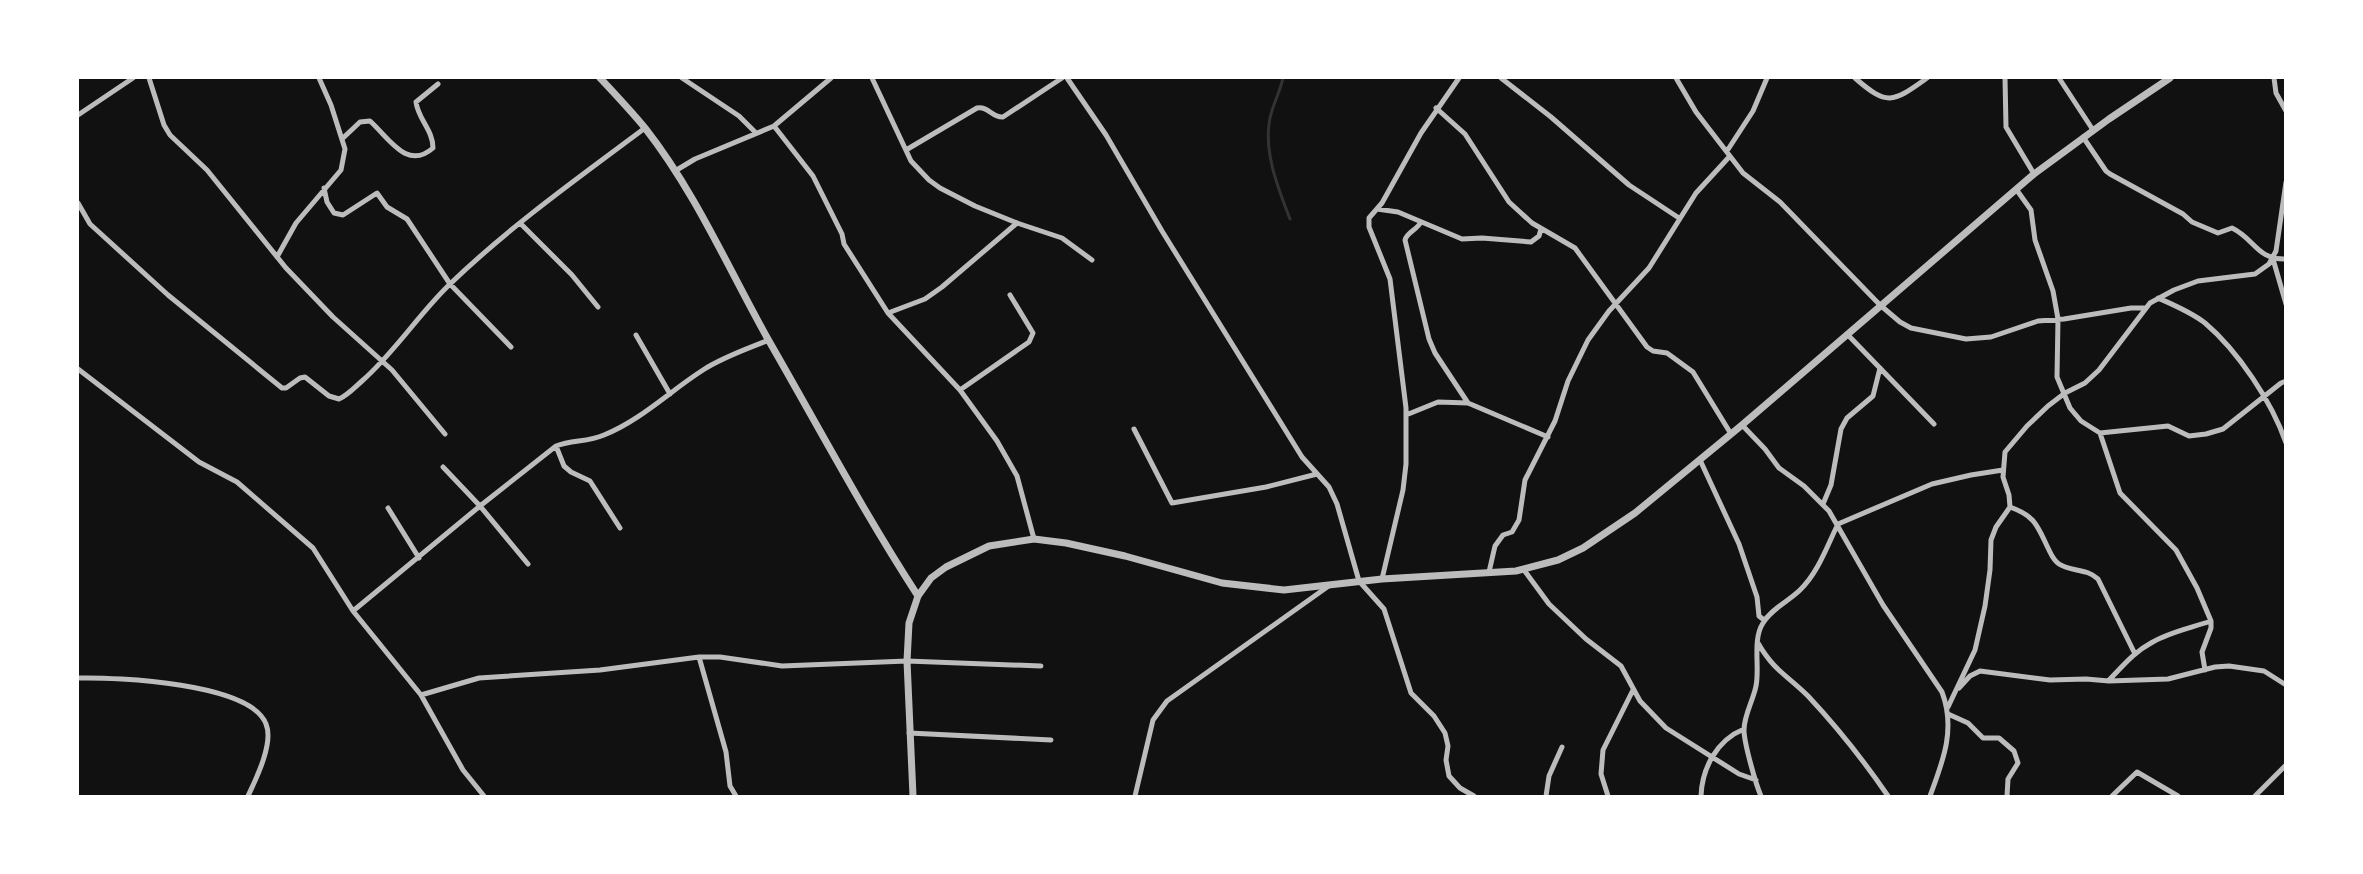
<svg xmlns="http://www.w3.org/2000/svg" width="2363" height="874" viewBox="0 0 2363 874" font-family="Raleway,sans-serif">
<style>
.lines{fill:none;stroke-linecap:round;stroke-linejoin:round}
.stream{stroke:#333;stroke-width:3}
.minor{stroke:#bcbcbc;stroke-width:5}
.tertiary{stroke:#bcbcbc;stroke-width:7}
</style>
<rect width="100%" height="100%" fill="#111"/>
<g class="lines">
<path class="stream" d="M1283 78C1280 92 1273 104 1270 118 1263 151 1278 188 1290 219"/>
<path class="minor" d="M149 78 164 125 170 135 207 170 286 268 333 317 392 370 445 434
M682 78 739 116 755 132
M872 78 911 161 929 180 940 188 975 206 1017 223 1062 238 1092 260
M1067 78 1106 135 1162 231 1302 457 1329 487 1337 504 1359 581 1384 609 1411 693 1434 716 1445 733 1448 746 1446 760 1449 776 1460 788 1474 796
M1501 78 1551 117 1629 185 1679 218
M1676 78 1696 112 1743 173 1780 202 1880 305 1900 322 1911 328 1966 339 1991 337 2038 321 2064 319 2131 308H2145
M1855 78C1888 107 1893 102 1927 78
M2005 78 2006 127 2034 174
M2059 78 2093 130
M2274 78 2276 93 2286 111
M1436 108 1465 134 1509 202 1532 223 1575 248 1647 347 1653 351 1667 353 1693 372 1731 434
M78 115 133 78
M774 126 813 176 842 234 844 244 888 313 960 390 997 441 1017 476 1034 539
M2083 137 2106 171 2110 174 2183 214 2192 222 2218 233 2232 228C2255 239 2257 260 2286 259
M342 139 360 122 370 121C389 138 407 171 433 148 433 130 418 119 416 102L438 84
M906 150 977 108C989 106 992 118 1003 117L1062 78
M1727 151 1753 111 1767 78
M675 171 695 159 774 126 831 78
M324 188 327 202 334 213 343 215 377 193 387 207 407 219 450 284 511 347
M2016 189 2031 210 2035 240 2053 291 2058 319 2057 377 2070 408 2081 421 2100 433 2120 493 2176 550 2197 588 2211 621V628L2202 652 2205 670
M78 203 90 224 168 295 282 388H286L300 378 305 377 329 396 339 399C348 395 355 387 362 381 395 352 418 315 449 285 509 227 578 178 645 128
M1377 209 1398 212 1462 239 1482 238 1531 242 1539 236 1541 229
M1421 222C1417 230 1407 232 1405 240L1429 339 1435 353 1468 403
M521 224 572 275 598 307
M277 257 296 223 341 170 345 149 331 105 319 78
M2273 259 2286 304
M2158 298C2174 305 2191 312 2205 323 2238 351 2272 402 2286 443
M888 313 925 299 942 287 1017 223
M1847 334 1934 424
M636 335 670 394
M78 369 199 462 237 482 313 548 353 611 421 695 463 770 484 796
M960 390 1029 342 1033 333 1010 295
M1406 415 1438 402 1468 403 1548 437
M1742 425 1765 449 1779 468 1804 486 1829 511 1883 605 1942 692C1956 729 1943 761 1930 796
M1134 429 1172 503 1266 487 1317 474
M2100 433 2168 426 2189 436 2206 434 2223 429 2281 383 2286 381
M556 446 564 466 571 472 590 481 620 528
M1700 460 1739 544 1757 597 1759 616 1764 620
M443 467 480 506 528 564
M1823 504 1831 485 1841 429 1847 418 1873 396 1880 368
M2010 507C2035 516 2037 525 2048 548 2051 554 2053 560 2059 564 2071 572 2087 568 2098 579L2135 654
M388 508 419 558
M1524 570 1549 604 1586 639 1621 666 1640 701 1666 728 1739 774 1756 780
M1489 572 1495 546 1503 535 1512 532 1519 520 1525 480 1555 421 1568 381 1588 340 1609 311 1649 268 1696 193 1730 156
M1382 579 1403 490 1406 464V408L1390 279 1369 227V218L1382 203 1421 133 1459 78
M353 611 480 506 556 446C572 440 588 442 604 435 641 420 670 391 703 370 723 357 747 349 769 340
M1758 643C1774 671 1787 675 1808 696 1837 727 1864 761 1888 796
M699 657 726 752 730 786 736 796
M78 678C117 677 251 683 266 724 274 743 256 779 248 796
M2109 680C2122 667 2134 652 2151 643 2169 632 2191 628 2211 621
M1959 688 1970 676 1980 671 2050 680 2086 679 2109 681 2168 679 2215 667 2229 666 2264 671 2286 685
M421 695 479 678 600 670 699 657H720L782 666 907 661 1041 666
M1948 707 1975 650 1985 606 1990 570 1991 540 1996 527 2010 507 2009 495 2003 477 2005 452 2027 426 2048 406 2065 393 2085 383 2099 370 2150 303 2174 290 2198 281 2255 274 2269 264 2276 251 2286 182
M1948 714 1968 723 1983 738H1999L2014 751 2018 763 2008 779 2007 796
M909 733 1051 740
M1135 796 1153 720 1167 701 1330 585
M1546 796 1549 776 1562 747
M1608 796 1601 774 1603 750 1633 690
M1701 796C1702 768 1717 740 1744 729
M1761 796C1756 785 1744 743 1744 730 1744 715 1753 701 1756 686 1760 667 1752 640 1763 623 1771 609 1789 601 1800 590 1818 573 1827 546 1838 524L1932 484 1971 475 2003 470
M2112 796 2137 772 2178 796
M2255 796 2286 765"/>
<path class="tertiary" d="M600 78C615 94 631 111 645 128 696 193 729 270 769 341 818 426 864 513 918 596
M913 796 907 661 909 623 918 596 931 578 946 567 989 546 1034 539 1066 543 1125 556 1222 583 1284 590 1382 579 1516 571 1558 560 1583 548 1635 513 1742 425 2034 174 2109 119 2170 78"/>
</g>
<rect width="2363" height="874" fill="none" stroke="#ffffff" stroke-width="158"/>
</svg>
